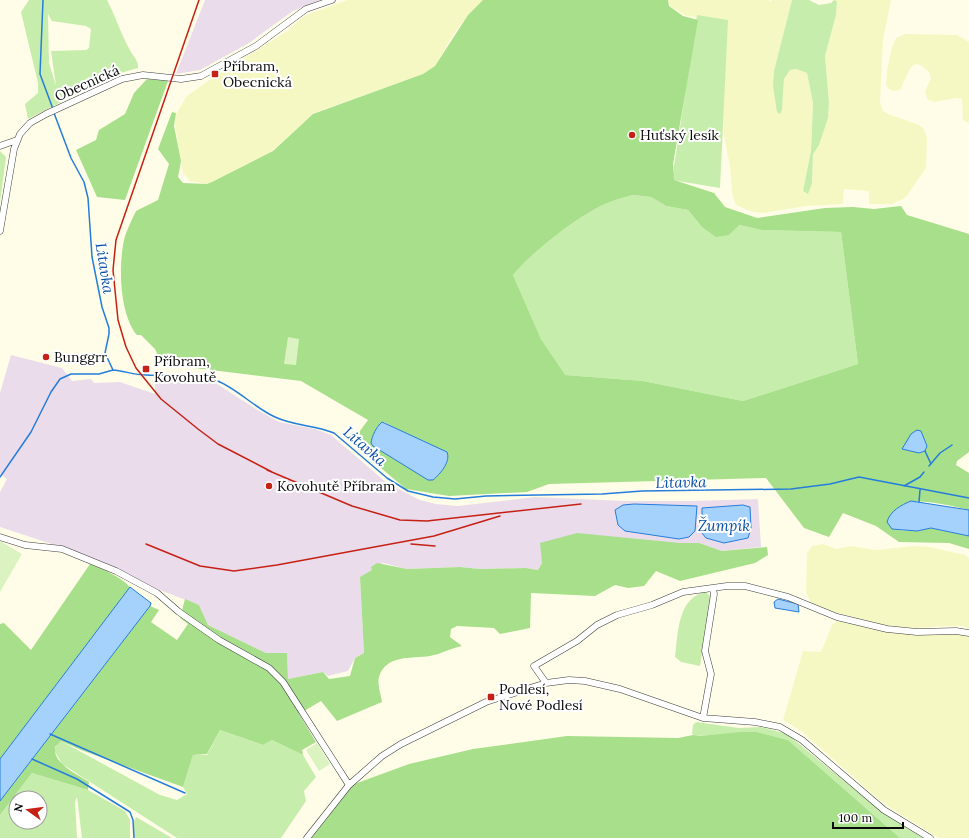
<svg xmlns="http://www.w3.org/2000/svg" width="969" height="838" viewBox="0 0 969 838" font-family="Lora,serif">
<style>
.industrial{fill:#ebdceb}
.farmland{fill:#f6f8c4}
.green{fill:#c7edad;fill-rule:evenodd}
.forest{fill:#a7df8b;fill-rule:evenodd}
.pitch{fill:#dbf3c0}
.water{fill:#a5d2fd;stroke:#257ddb}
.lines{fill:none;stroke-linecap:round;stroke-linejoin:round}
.stream{stroke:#257ddb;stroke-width:1.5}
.minor-casing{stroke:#3d3d3d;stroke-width:7}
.minor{stroke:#fff;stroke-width:6}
.rail{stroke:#c62115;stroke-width:1.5}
.poi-dot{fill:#c62115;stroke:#fff;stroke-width:1.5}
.labels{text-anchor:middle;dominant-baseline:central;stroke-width:4;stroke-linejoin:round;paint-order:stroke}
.poi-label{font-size:14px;fill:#0a0a0a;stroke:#fff;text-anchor:start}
.street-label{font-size:14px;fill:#0a0a0a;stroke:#fff}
.water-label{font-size:15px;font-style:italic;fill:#094fa6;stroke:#fff}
</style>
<rect width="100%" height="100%" fill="#fffde7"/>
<path class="industrial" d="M205 0H320L293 11 249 43 200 70 176 74Z
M11 355 62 368 72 381 91 379 94 383 120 382 155 394V379L211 380 256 409 279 422 315 429 331 435 387 483 420 500 436 504 458 506 535 497 624 501H694L758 499 761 547 722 551 699 543H680L542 563 538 570 526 568 480 569 460 567 407 569 383 563 360 578 364 653 355 658 348 671 328 676 323 672 288 679 287 654 266 653 208 625 199 605 157 589 91 557 0 527V492L7 479 0 474V393Z"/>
<path class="farmland" d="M347 0H484L468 15 453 35 435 66 423 74 314 113 271 152 250 165 217 180 207 184 190 181 183 173 175 126 176 114 187 96 208 81 287 31 304 16Z
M668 0H769L770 2 772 0H792L774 71 782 110 784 79 790 70 796 69 807 73 813 103 811 151 803 191 812 183 813 154 828 118 829 102 825 56 836 15 837 1 835 0H891L883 40 880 103 883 111 888 114 919 125 924 129 927 138 926 168 908 194 903 199 892 204H869V191L844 189 843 204 806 206 763 213 753 212 738 206 735 203 732 193 730 166 724 136 721 20 686 16 670 6Z
M905 34 957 35 969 42V123L963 120 962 99 956 98 934 102 927 99 925 91 931 78 929 72 922 66 916 64 911 67 900 90 893 91 888 88 886 84 887 70 892 48 896 38Z
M823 544 836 549 851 546 876 550 914 546 930 547 965 555 969 558V629L963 626H945L916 628 888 626 834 612 811 603 806 592 807 553 812 546Z
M837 621 866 627 969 635V838H939L898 813 877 798 800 730 783 720 803 651 821 652 832 625Z"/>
<path class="green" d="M29 0H107C116 17 121 35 131 52 134 57 139 62 138 68L100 79 88 89 66 99 62 98 57 90 61 102 28 119 25 104 38 93V83L21 12ZM48 14 52 21 86 26 91 29 89 48 86 50 51 51 56 86 49 63Z
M792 0H809L819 5 831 3 834 0 837 1 836 15 825 56 829 102 828 118 819 145 813 154 812 183 808 194 803 191 811 151 813 103 807 73 796 69 790 70 784 79 782 110 780 114 777 112 773 86 774 71Z
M697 15 728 20 720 188 672 180Z
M0 151 6 157 0 202Z
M633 195 651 197 666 206 688 210 702 227 729 235 738 225 763 230 841 232 858 364 743 401 643 381 564 375 541 339 513 275C532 252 581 213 610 202 617 199 626 197 633 195Z
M706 592 711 597 700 666 681 662 675 657C678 635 677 597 706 592Z
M696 722 739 728 761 727 787 734 881 811 923 838H900L788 740 757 732 695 736 692 734 693 725Z
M220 730 263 745 272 740 303 755 316 777 304 791 306 801 281 838H177L62 764 54 750 58 743 61 741 160 795 177 800 187 794 183 787 193 755H207Z
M32 773 88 790 125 811 130 820V838H82L77 797 75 802 77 838H0V815ZM16 798H40V822H16Z
M136 817 172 838H134L133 824Z"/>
<path class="forest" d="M483 0H668L669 6 683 16 698 20 673 164 674 180 714 193 725 207 757 218 825 208 853 207 874 209 901 206 907 215 969 234V452L957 461 956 465 969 473V510C955 506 919 498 906 503 899 506 893 512 889 517L895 530 917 531 931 528 969 536V549L949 543 899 542 876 526 843 513 829 537 804 528 766 478 549 484 527 492 449 496 406 489 351 443 368 420 301 381 162 364 155 349 141 335H137C119 314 118 262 125 236 128 228 132 219 136 211L158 200 169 164 158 149 172 112 176 113 174 126 181 161 178 177 183 183 207 184 212 182 273 151 313 114 423 74 435 66 468 15ZM633 195 651 197 666 206 688 210 702 227 716 237 729 235 739 225 762 230 841 232 858 364 743 401 643 381 565 375 541 339 513 275C532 252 581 213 610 202 617 199 626 197 633 195ZM384 422 448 459C443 469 439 476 428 480L375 447 372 438 377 427ZM922 435 927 445 925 451 919 453 902 449Z
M147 79 168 81 125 200 97 197 76 150 96 140 99 130 125 114 134 93Z
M577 533 680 543H699L722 551 767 547 768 555 755 563 680 581 656 571 644 586 628 588 615 585 595 596 531 593 530 628 500 634 494 628 457 626 451 629 450 637 462 646C451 648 441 654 430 656 412 659 386 654 379 677 377 684 381 695 382 702L337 721 321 701 299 714 316 742 302 750 303 755 272 740 263 745 220 730 207 754 193 755 183 787 81 750 61 741 55 747C53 764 77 774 89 782L88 790 32 773 0 815V801L150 606 159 610 151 622 177 640 188 624 180 618 185 599 199 605 208 625 266 653H287L288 679 323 672 329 679 350 676 355 658 364 653 360 577 372 570 371 567 377 563 407 569 460 567 480 569 526 568 538 570 542 563 540 543Z
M90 564C105 570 119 576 130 587L0 759V624L4 623 31 650Z
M741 732H757L788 740 900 838H307L349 786 409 764 473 749 567 736 678 738 693 735 699 736Z"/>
<path class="pitch" d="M288 337 299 339 296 365 284 364Z
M0 541 22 554 0 592Z
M317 743 330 764 319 771 306 750Z"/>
<path class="water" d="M382 422 447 452C451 462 440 474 433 480H428L373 446 371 443C372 436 376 427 382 422Z
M917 430 921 431 927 446 925 451 919 453 902 449 911 434Z
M911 501 969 510V536L931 528 917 531 892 529 887 522C890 511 901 505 911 501Z
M634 504 697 506 695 531 689 537 679 539 625 531 618 525 615 510 623 505Z
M743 505 750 507 751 528 748 538 724 543 706 538 702 533V508Z
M130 587 151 603 150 606 0 801V759Z
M778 599 798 604 799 612 775 608 774 602Z"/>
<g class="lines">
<path class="stream" d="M43 0 40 74 53 109
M54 113 71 158 84 182 88 198 92 257 102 307 109 328V334L105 353 113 370C124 371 135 375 146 375 164 376 196 373 213 379 236 387 253 407 275 417 294 426 315 425 334 433L387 478 408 491 433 497 455 499 486 496 602 494 642 491 791 489 830 484 859 477 969 498
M925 451 931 464
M929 466 940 453 952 445
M0 477 31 432 51 392 60 379 71 374H99L113 370
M904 486 920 477 924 472
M919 502 920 490
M50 734 185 793
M32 759 77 779 130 812 133 820 134 838"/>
<g class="minor-casing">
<path id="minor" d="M0 146 17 140
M0 231 14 149 20 134 30 123 46 114 122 79 143 75 181 79 201 76 256 46 306 9 332 0
M0 537 25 545 62 549 116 571 157 593 179 612 219 640 269 668 283 682 349 785
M546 683 534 666 577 641 597 625 617 615 652 605 683 592 727 586H745L788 597 837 617 887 629 917 632 956 631 969 633
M703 718 711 674 705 651 714 594 713 589
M307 838 349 785 382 756 401 744 486 702 546 683 569 680 585 681 620 689 703 718 755 722 780 727 802 740 884 810 930 838"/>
</g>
<use href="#minor" class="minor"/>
<path class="rail" d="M199 0 116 240 113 270 118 320 126 347 136 368 161 399 198 429 218 444 272 472
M267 470 352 506 400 520 427 521 581 504
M146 544 200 566 234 571 277 565 434 536 500 516
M411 544 435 546"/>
</g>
<g class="poi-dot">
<rect x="211" y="70" width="8" height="8" rx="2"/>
<circle cx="632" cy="135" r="4"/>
<circle cx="46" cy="357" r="4"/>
<rect x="142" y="365" width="8" height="8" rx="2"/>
<circle cx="269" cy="486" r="4"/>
<rect x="487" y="693" width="8" height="8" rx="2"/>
</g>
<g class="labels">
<g class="poi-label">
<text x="223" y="66">Příbram,<tspan x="223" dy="16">Obecnická</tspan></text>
<text x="640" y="135">Huťský lesík</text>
<text x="54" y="357">Bunggrr</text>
<text x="154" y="361">Příbram,<tspan x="154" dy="16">Kovohutě</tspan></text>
<text x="277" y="486">Kovohutě Příbram</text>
<text x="499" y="689">Podlesí,<tspan x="499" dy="16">Nové Podlesí</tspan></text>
</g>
<g class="street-label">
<text transform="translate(87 83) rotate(-24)">Obecnická</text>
</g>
<g class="water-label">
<text transform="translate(105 268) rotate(81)">Litavka</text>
<text transform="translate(365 446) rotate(41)">Litavka</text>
<text transform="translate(681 482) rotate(-1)">Litavka</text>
<text x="724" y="525">Žumpík</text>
</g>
</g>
<g transform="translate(28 810) rotate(284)"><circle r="19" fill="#ffffff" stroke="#9d9d9d"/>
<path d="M0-3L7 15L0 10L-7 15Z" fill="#c62115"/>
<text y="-6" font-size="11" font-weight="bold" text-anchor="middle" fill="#0a0a0a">N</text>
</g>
<path d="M833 822v6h70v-6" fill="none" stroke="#0a0a0a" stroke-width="2"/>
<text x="839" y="822" font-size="12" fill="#0a0a0a" stroke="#ffffff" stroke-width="3" paint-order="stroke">100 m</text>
</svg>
